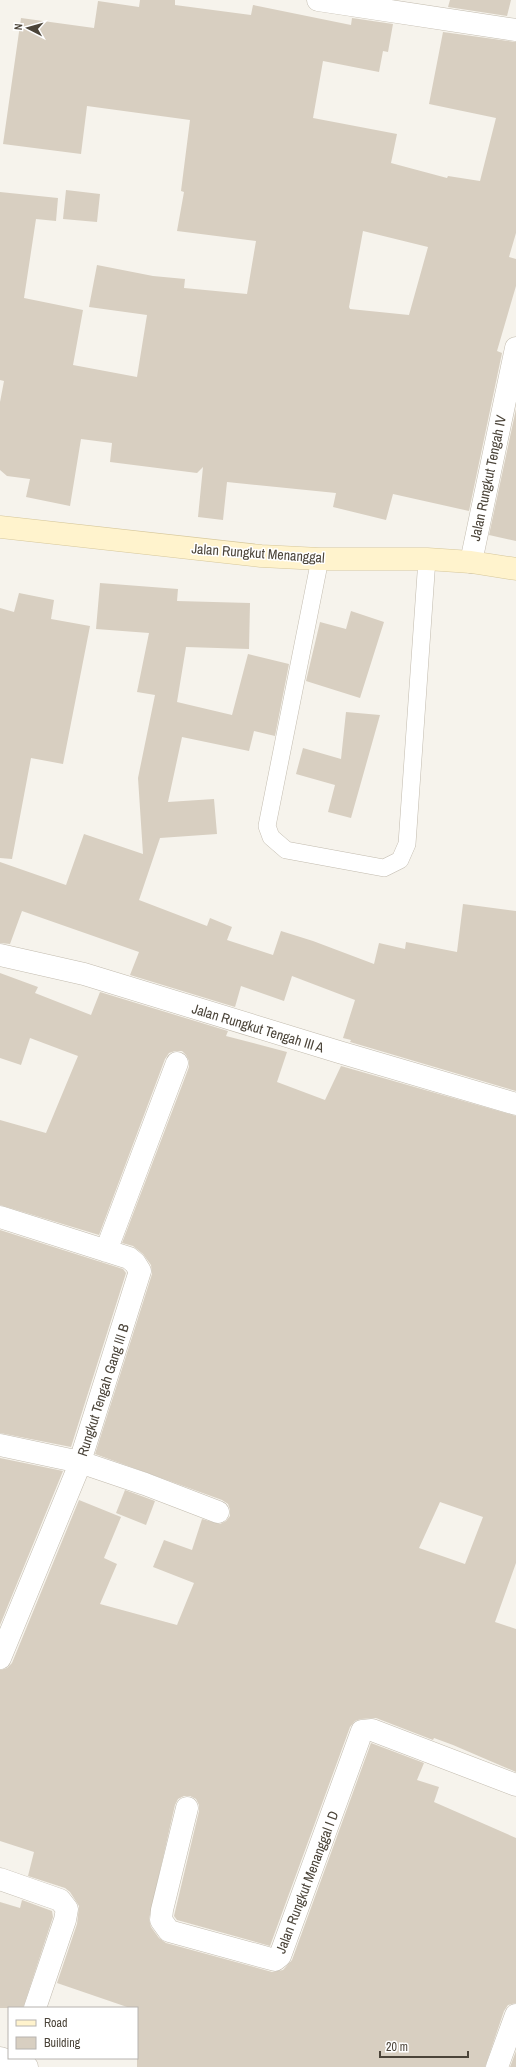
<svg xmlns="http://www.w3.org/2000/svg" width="516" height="2067" viewBox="0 0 516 2067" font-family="'Archivo Narrow',sans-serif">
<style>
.building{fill:#d8cfc1;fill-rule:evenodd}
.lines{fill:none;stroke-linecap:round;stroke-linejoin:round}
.service-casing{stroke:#c2bbae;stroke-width:18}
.minor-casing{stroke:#c2bbae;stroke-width:23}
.secondary-casing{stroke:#d6c79b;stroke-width:23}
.service{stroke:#fff;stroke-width:17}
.minor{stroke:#fff;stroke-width:22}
.secondary{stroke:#fff3cd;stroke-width:22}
.labels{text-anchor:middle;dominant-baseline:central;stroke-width:3;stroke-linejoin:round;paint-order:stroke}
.street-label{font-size:14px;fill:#4b4439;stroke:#fff}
</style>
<rect width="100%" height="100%" fill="#f6f3ec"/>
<path class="building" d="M140 0H175V5L251 15 253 5 351 25 352 18 393 24 388 52 383 51 379 72 323 61 313 118 397 134 391 163 447 178 448 176 480 181 496 118 429 104 443 32 516 42V233L509 257 516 259V286L497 351 502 353 469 511 393 494 386 520 333 507 336 493 227 482 223 520 198 517 203 467 197 473 110 462 112 443 81 439 70 506 26 497 30 479 7 476 0 470V402L4 381 0 380V192L58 198 56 221 36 219 24 298 83 310 73 365 137 377 147 315 89 307 97 265 153 276 185 279 184 288 247 294 256 241 177 231 184 192 181 191 190 120 87 106 81 154 3 144 21 18 94 28 98 1 139 7ZM363 231 428 247 409 315 350 309 349 307Z
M450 0H511L507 16 448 7Z
M66 190 100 194 97 222 63 219Z
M516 409V541L489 535Z
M100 583 178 589 177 601 250 603 249 649 186 647 177 702 232 715 248 654 289 664 275 736 254 731 249 751 182 737 168 802 214 799 217 834 160 838 139 900 207 926 210 918 232 927 227 940 273 955 281 931 313 941 374 964 379 943 405 949 406 942 457 952 463 904 516 911V1091L350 1042 351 1040 343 1038 355 1000 292 976 284 1001 241 986 235 1007 130 975 139 952 22 911 10 944 0 943V862L66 885 84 834 143 854 138 778 155 695 137 692 149 633 96 629Z
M19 593 54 600 51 619 90 626 63 764 31 758 12 859 0 858V608L14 612Z
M351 611 384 622 360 698 306 681 320 622 346 629Z
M346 712 380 715 351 818 328 812 335 785 296 774 303 748 341 759Z
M0 973 38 987 35 993 91 1015 100 992 228 1031 226 1036 287 1052 277 1082 325 1100 341 1066 516 1116V1563L495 1622 516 1629V1772L453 1745 434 1738 433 1740 376 1718 361 1719 355 1721 350 1727 270 1946 177 1920 174 1916 199 1811V1805L196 1799 190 1796H184L178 1799 175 1805 149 1919 151 1927 159 1938 166 1943 272 1972 283 1970 292 1960 371 1743 424 1763 417 1780 439 1787 434 1802 516 1838V2003L508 2005 504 2011 485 2067H137V2008H130L57 1983 77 1924 79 1906 70 1892 65 1888 28 1876 34 1852 0 1841V1670L7 1668 12 1663 79 1500 121 1517 104 1558 117 1564 100 1604 177 1625 194 1583 153 1567 164 1540 192 1550 202 1519 220 1524 226 1521 230 1516V1510L228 1504 222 1500 95 1454 152 1274 151 1265 143 1254 133 1246 122 1243 189 1067V1061L186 1055 182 1051H175L169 1053 165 1059 99 1235 0 1205V1120L46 1133 78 1056 30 1038 21 1065 0 1058ZM440 1502 483 1517 465 1564 419 1548Z
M0 1230 123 1269 126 1273 71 1447 0 1433Z
M0 1458 63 1471 0 1625Z
M125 1490 155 1501 146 1525 116 1513Z
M22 1900 52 1911 53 1917 23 2008H0V1902L20 1908Z
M516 2051V2067H510Z"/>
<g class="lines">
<g class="service-casing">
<path id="service" d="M320 559 267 826 271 837 286 850 384 868 400 860 407 844 427 559"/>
</g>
<g class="minor-casing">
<path id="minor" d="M318 0 516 30
M471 562 516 348
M0 955 84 974 339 1052 516 1104
M0 1217 129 1258 135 1263 140 1271 77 1471 0 1658
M106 1251 177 1063
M0 1445 80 1462 145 1484 218 1512
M187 1808 162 1910 161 1920 169 1931 275 1960 280 1956 362 1731 372 1730 516 1785
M0 1879 60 1900 67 1909 65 1920 35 2008
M0 2058 27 2067
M497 2067 516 2015"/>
</g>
<g class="secondary-casing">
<path id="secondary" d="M0 527 261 556 320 559H427L471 562 516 569"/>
</g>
<use href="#service" class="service"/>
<use href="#minor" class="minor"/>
<use href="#secondary" class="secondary"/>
</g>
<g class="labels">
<g class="street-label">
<text transform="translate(488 478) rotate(-78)">Jalan Rungkut Tengah IV</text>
<text transform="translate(258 553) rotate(4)">Jalan Rungkut Menanggal</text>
<text transform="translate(258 1028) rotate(17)">Jalan Rungkut Tengah III A</text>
<text transform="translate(103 1390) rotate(-72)">Rungkut Tengah Gang III B</text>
<text transform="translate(307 1882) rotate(-69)">Jalan Rungkut Menanggal I D</text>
</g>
</g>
<rect x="8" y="2007" width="130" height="52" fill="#ffffff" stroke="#b7b4b0"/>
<rect x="16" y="2020" width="20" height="6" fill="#fff3cd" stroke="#b7b4b0"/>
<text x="44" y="2027" font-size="12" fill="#4b4439">Road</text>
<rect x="16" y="2037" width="20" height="12" fill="#d8cfc1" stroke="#b7b4b0"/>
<text x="44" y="2047" font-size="12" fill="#4b4439">Building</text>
<g transform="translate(28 28) rotate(276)" stroke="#ffffff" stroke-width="3" paint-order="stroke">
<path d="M0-3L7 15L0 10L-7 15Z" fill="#4b4439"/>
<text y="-6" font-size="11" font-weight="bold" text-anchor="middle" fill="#4b4439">N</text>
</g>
<path d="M380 2051v6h88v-6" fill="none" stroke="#4b4439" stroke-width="2"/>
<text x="386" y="2051" font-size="12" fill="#4b4439" stroke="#ffffff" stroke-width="3" paint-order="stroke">20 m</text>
</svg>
